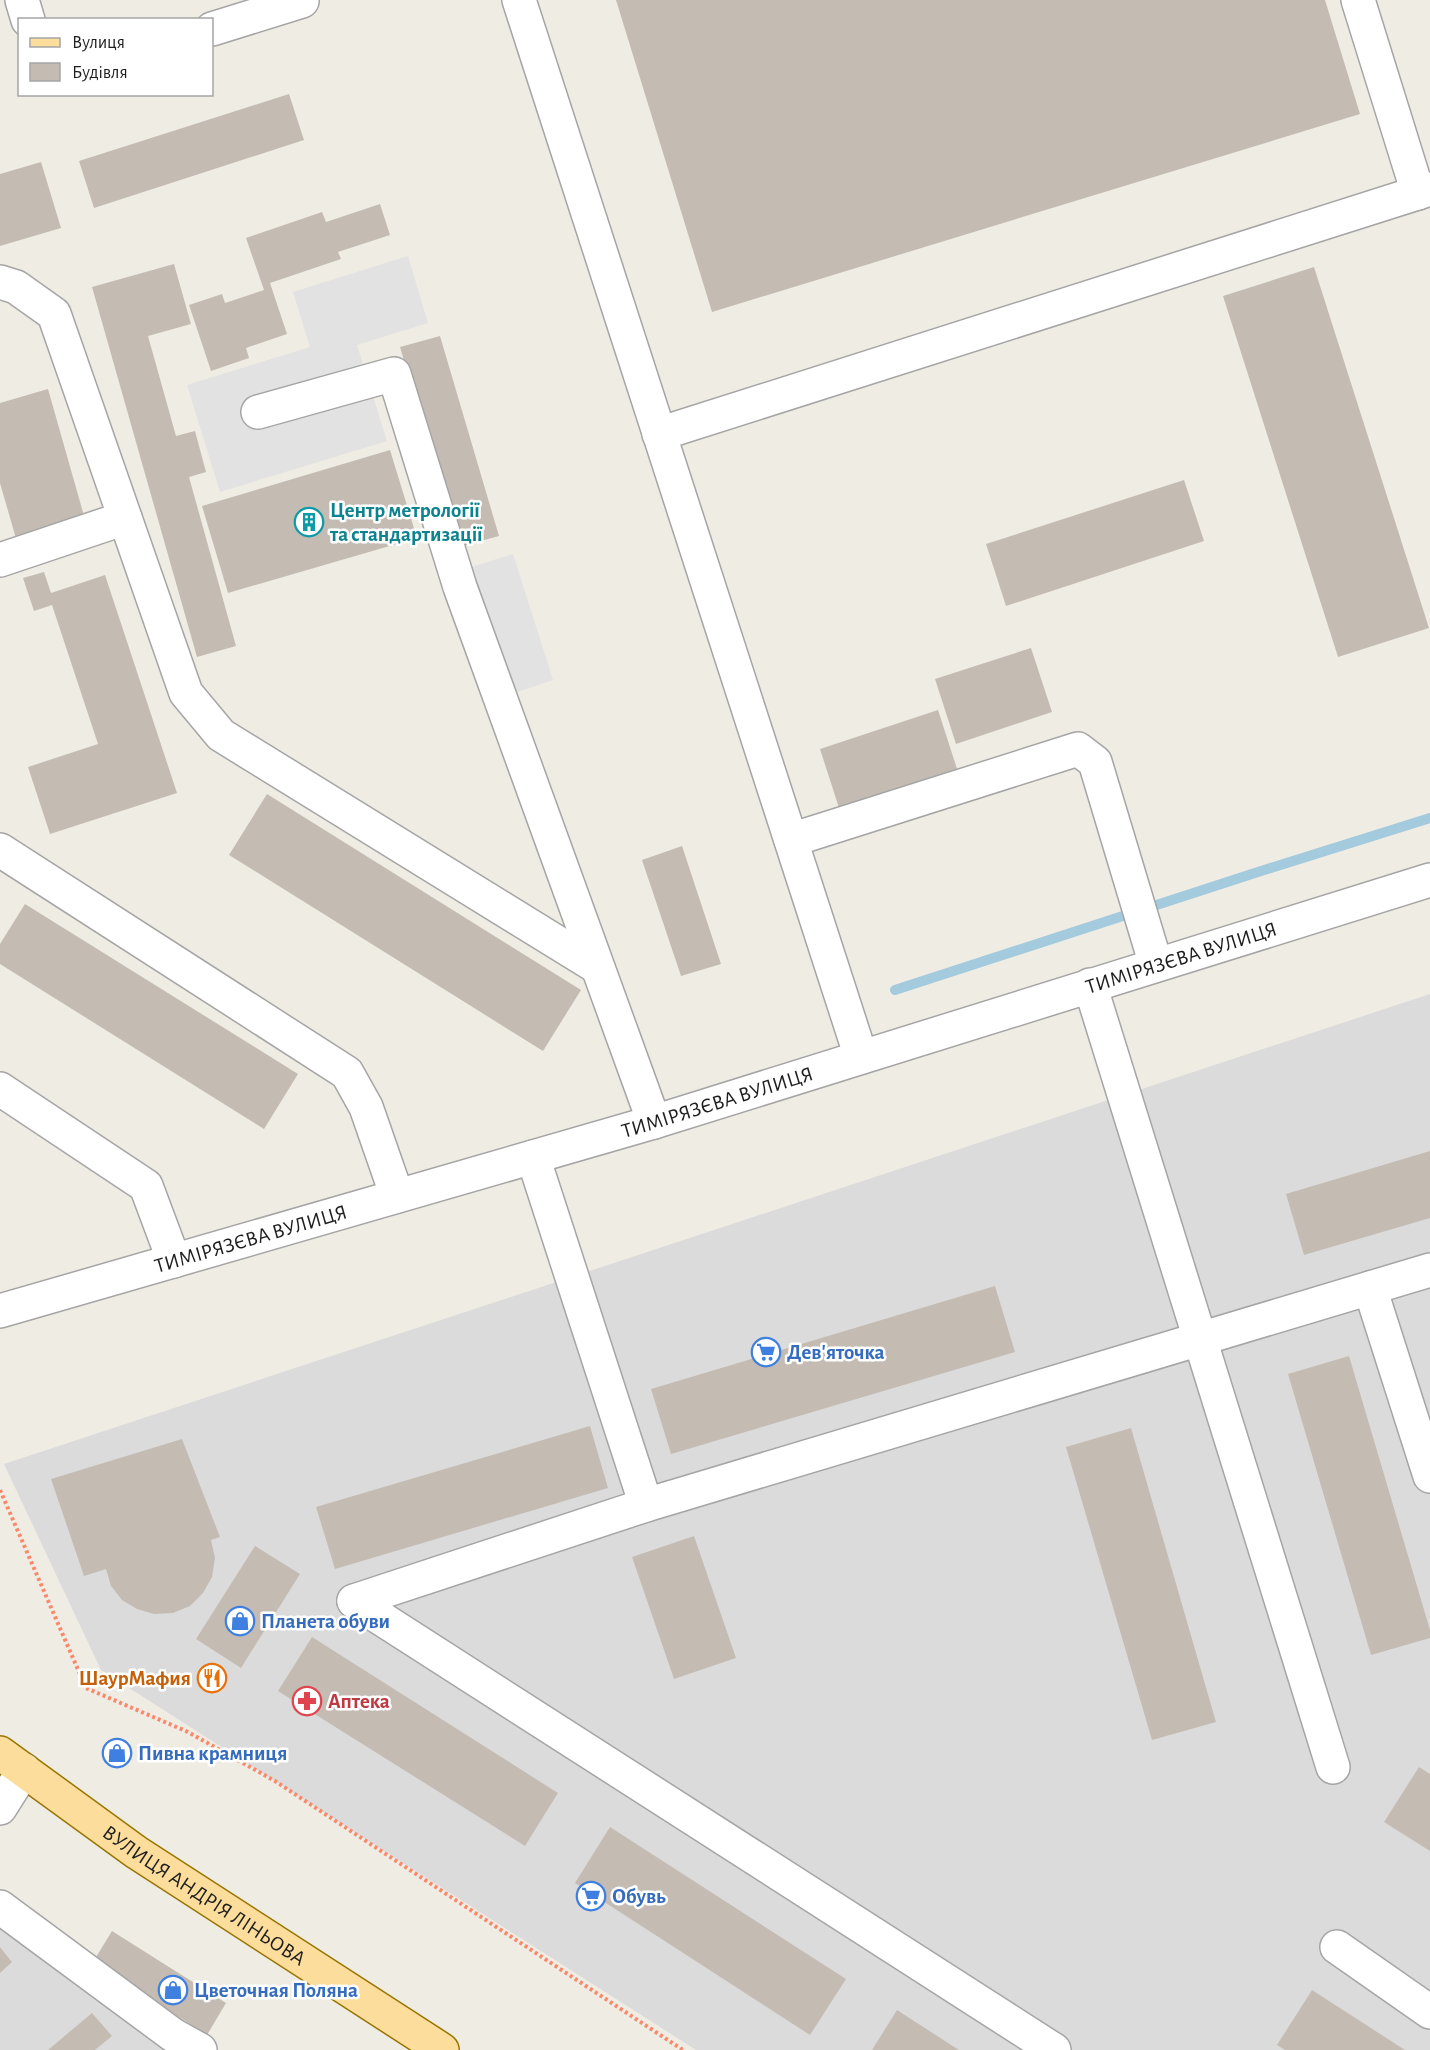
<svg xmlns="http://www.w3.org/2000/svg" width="1430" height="2050" viewBox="0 0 1430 2050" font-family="'Alegreya Sans',sans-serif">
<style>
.residential{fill:#dcdbdb}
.parking{fill:#e2e2e2}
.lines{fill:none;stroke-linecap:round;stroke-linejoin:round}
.stream{stroke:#a4cadd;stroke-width:10}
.building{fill:#c4bcb3}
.minor-casing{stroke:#a5a5a5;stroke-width:36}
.major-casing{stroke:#987500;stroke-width:36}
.path{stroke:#fa886a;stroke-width:4;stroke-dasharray:3 3;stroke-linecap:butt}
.minor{stroke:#fff;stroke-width:33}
.major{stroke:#fcdd9c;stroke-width:33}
.labels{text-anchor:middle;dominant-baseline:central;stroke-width:5;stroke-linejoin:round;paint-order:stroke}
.culture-label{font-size:21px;font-weight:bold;fill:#0d838f;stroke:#fff;text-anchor:start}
.street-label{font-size:21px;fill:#1e1e1e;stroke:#fff}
.shop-label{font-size:21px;font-weight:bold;fill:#366cbe;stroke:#fff;text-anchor:start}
.food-label{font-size:21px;font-weight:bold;fill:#c56008;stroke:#fff;text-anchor:end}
.health-label{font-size:21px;font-weight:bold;fill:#be3a42;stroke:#fff;text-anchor:start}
</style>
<rect width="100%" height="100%" fill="#efece4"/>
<path class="residential" d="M1430 994V2050H696L101 1670 4 1464Z
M0 1923 181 2050H0Z"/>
<path class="parking" d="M408 256 428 323 357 345 387 441 220 492 187 385 310 347 293 292Z
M513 554 553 680 511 694 471 567Z"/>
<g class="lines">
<path class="stream" d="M895 990 1261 871 1430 818"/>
</g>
<path class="building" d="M616 0H1325L1360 114 712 312Z
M289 94 304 140 94 208 79 161Z
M41 162 61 228 0 246V174Z
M380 204 390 235 338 252 341 259 270 283 287 334 246 348 249 358 211 371 189 305 222 294 225 303 264 290 246 238 322 212 326 222Z
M174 264 191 324 148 336 176 436 195 431 206 472 189 477 236 646 197 657 92 287Z
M1314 267 1429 628 1338 657 1223 296Z
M440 336 499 536 459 547 400 347Z
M48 389 86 523 17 542 0 483V403Z
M390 450 417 538 228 593 202 506Z
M1184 480 1204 541 1006 606 986 544Z
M44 572 51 593 105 575 177 793 50 834 28 767 98 744 52 605 34 611 23 578Z
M1031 648 1052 712 956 744 935 679Z
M938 710 959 775 841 814 820 749Z
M267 794 581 990 543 1051 229 855Z
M682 846 721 964 681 976 642 860Z
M25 904 298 1074 264 1129 0 964V944Z
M1430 1151V1218L1304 1255 1286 1194Z
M995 1286 1015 1352 671 1454 651 1389Z
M1349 1356 1430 1630V1638L1371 1655 1288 1374Z
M590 1426 608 1488 335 1569 316 1507Z
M1131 1428 1216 1722 1152 1740 1066 1447Z
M182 1439 220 1537 211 1540 215 1558 212 1577 203 1593 190 1606 173 1613 154 1614 137 1609 122 1600 111 1586 106 1569 84 1576 51 1479Z
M694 1536 736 1658 674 1679 632 1557Z
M255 1546 300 1574 241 1668 196 1639Z
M312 1637 558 1793 525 1846 278 1691Z
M1419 1767 1430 1774V1851L1384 1822Z
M610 1827 846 1979 810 2035 575 1883Z
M112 1931 226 2003 207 2035 93 1962Z
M0 1947 12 1962 0 1973Z
M1312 1990 1405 2050H1285L1277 2045Z
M897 2010 959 2050H872Z
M92 2013 112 2036 95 2050H48Z"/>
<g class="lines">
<g class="minor-casing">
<g id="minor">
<path d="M22 0 28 20"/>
<path d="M519 0 861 1057"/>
<path d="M1358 0 1418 193"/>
<path d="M212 29 302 1"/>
<path d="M0 282 16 287 54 314 186 693 221 735 597 967"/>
<path d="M258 412 394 374 460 587 654 1122"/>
<path d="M659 434 1430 189"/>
<path d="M0 560 125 518"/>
<path d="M791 840 1078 749 1095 762 1156 965"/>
<path d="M0 850 347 1073 366 1107 397 1196"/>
<path d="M1090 985 1333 1767"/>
<path d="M0 1089 146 1186 174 1261"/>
<path d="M533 1157 646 1505"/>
<path d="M1370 1288 1430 1476"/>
<path id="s1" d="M0 1311 654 1122 1430 880"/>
<path d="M354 1601 646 1505 1430 1270"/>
<path d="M354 1601 1054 2050"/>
<path d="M0 1808 24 1770"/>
<path d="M0 1907 173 2035 200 2050"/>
<path d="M1337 1947 1430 2012"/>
</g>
</g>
<g class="major-casing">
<g id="major">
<path id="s2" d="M0 1753 136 1852 442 2050"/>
</g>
</g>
<path class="path" d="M0 1490 86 1688 188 1732 275 1781 683 2050"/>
<use href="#minor" class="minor"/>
<use href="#major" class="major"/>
</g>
<defs>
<g id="building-ring" transform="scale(1.5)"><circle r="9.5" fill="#fff" stroke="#0f9aa8" stroke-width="1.5"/><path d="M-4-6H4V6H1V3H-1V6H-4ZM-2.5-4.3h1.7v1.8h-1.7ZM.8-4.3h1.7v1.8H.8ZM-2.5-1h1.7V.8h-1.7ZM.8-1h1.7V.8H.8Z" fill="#0f9aa8"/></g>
<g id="supermarket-ring" transform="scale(1.5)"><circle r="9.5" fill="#fff" stroke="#3f7fe0" stroke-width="1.5"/><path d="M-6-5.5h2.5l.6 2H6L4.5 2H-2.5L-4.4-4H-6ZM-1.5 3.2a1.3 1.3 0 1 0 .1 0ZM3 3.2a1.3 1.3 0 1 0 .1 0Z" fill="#3f7fe0"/></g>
<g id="shop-ring" transform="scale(1.5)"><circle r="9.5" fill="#fff" stroke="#3f7fe0" stroke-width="1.5"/><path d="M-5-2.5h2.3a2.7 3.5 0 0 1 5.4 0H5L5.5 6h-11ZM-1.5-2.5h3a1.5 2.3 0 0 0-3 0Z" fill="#3f7fe0"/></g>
<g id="restaurant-ring" transform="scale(1.5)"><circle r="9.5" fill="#fff" stroke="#e8710a" stroke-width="1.5"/><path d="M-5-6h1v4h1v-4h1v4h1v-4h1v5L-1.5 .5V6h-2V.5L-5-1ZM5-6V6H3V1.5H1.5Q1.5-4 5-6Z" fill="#e8710a"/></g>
<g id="pharmacy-ring" transform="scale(1.5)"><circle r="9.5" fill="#fff" stroke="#e0444e" stroke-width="1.5"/><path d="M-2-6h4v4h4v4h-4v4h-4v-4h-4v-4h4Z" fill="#e0444e"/></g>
</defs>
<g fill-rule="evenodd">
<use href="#building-ring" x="309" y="522"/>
<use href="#supermarket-ring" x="766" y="1352"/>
<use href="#shop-ring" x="240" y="1621"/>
<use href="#restaurant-ring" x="212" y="1678"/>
<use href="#pharmacy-ring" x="307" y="1701"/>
<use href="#shop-ring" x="117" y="1753"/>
<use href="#supermarket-ring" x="591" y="1896"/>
<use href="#shop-ring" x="173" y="1990"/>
</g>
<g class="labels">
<g class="culture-label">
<text x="330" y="510">Центр метрології<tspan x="330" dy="24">та стандартизації</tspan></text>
</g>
<g class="street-label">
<text stroke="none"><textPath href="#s1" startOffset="1233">ТИМІРЯЗЄВА ВУЛИЦЯ</textPath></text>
<text stroke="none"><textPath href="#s1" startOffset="747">ТИМІРЯЗЄВА ВУЛИЦЯ</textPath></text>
<text stroke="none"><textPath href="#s1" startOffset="261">ТИМІРЯЗЄВА ВУЛИЦЯ</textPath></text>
<text stroke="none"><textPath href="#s2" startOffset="249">ВУЛИЦЯ АНДРІЯ ЛІНЬОВА</textPath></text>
</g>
<g class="shop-label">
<text x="787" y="1352">Дев'яточка</text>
<text x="261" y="1621">Планета обуви</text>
<text x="138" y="1753">Пивна крамниця</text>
<text x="612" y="1896">Обувь</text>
<text x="194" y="1990">Цветочная Поляна</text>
</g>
<g class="food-label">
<text x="191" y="1678">ШаурМафия</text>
</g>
<g class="health-label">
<text x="328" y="1701">Аптека</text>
</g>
</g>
<rect x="18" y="18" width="195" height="78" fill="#ffffff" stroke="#a5a5a5" stroke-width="1.5"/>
<rect x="30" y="38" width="30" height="9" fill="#fcdd9c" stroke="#a5a5a5" stroke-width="1.5"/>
<text x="72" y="48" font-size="18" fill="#1e1e1e">Вулиця</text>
<rect x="30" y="63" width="30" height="18" fill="#c4bcb3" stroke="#a5a5a5" stroke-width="1.5"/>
<text x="72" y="78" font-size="18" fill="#1e1e1e">Будівля</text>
</svg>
